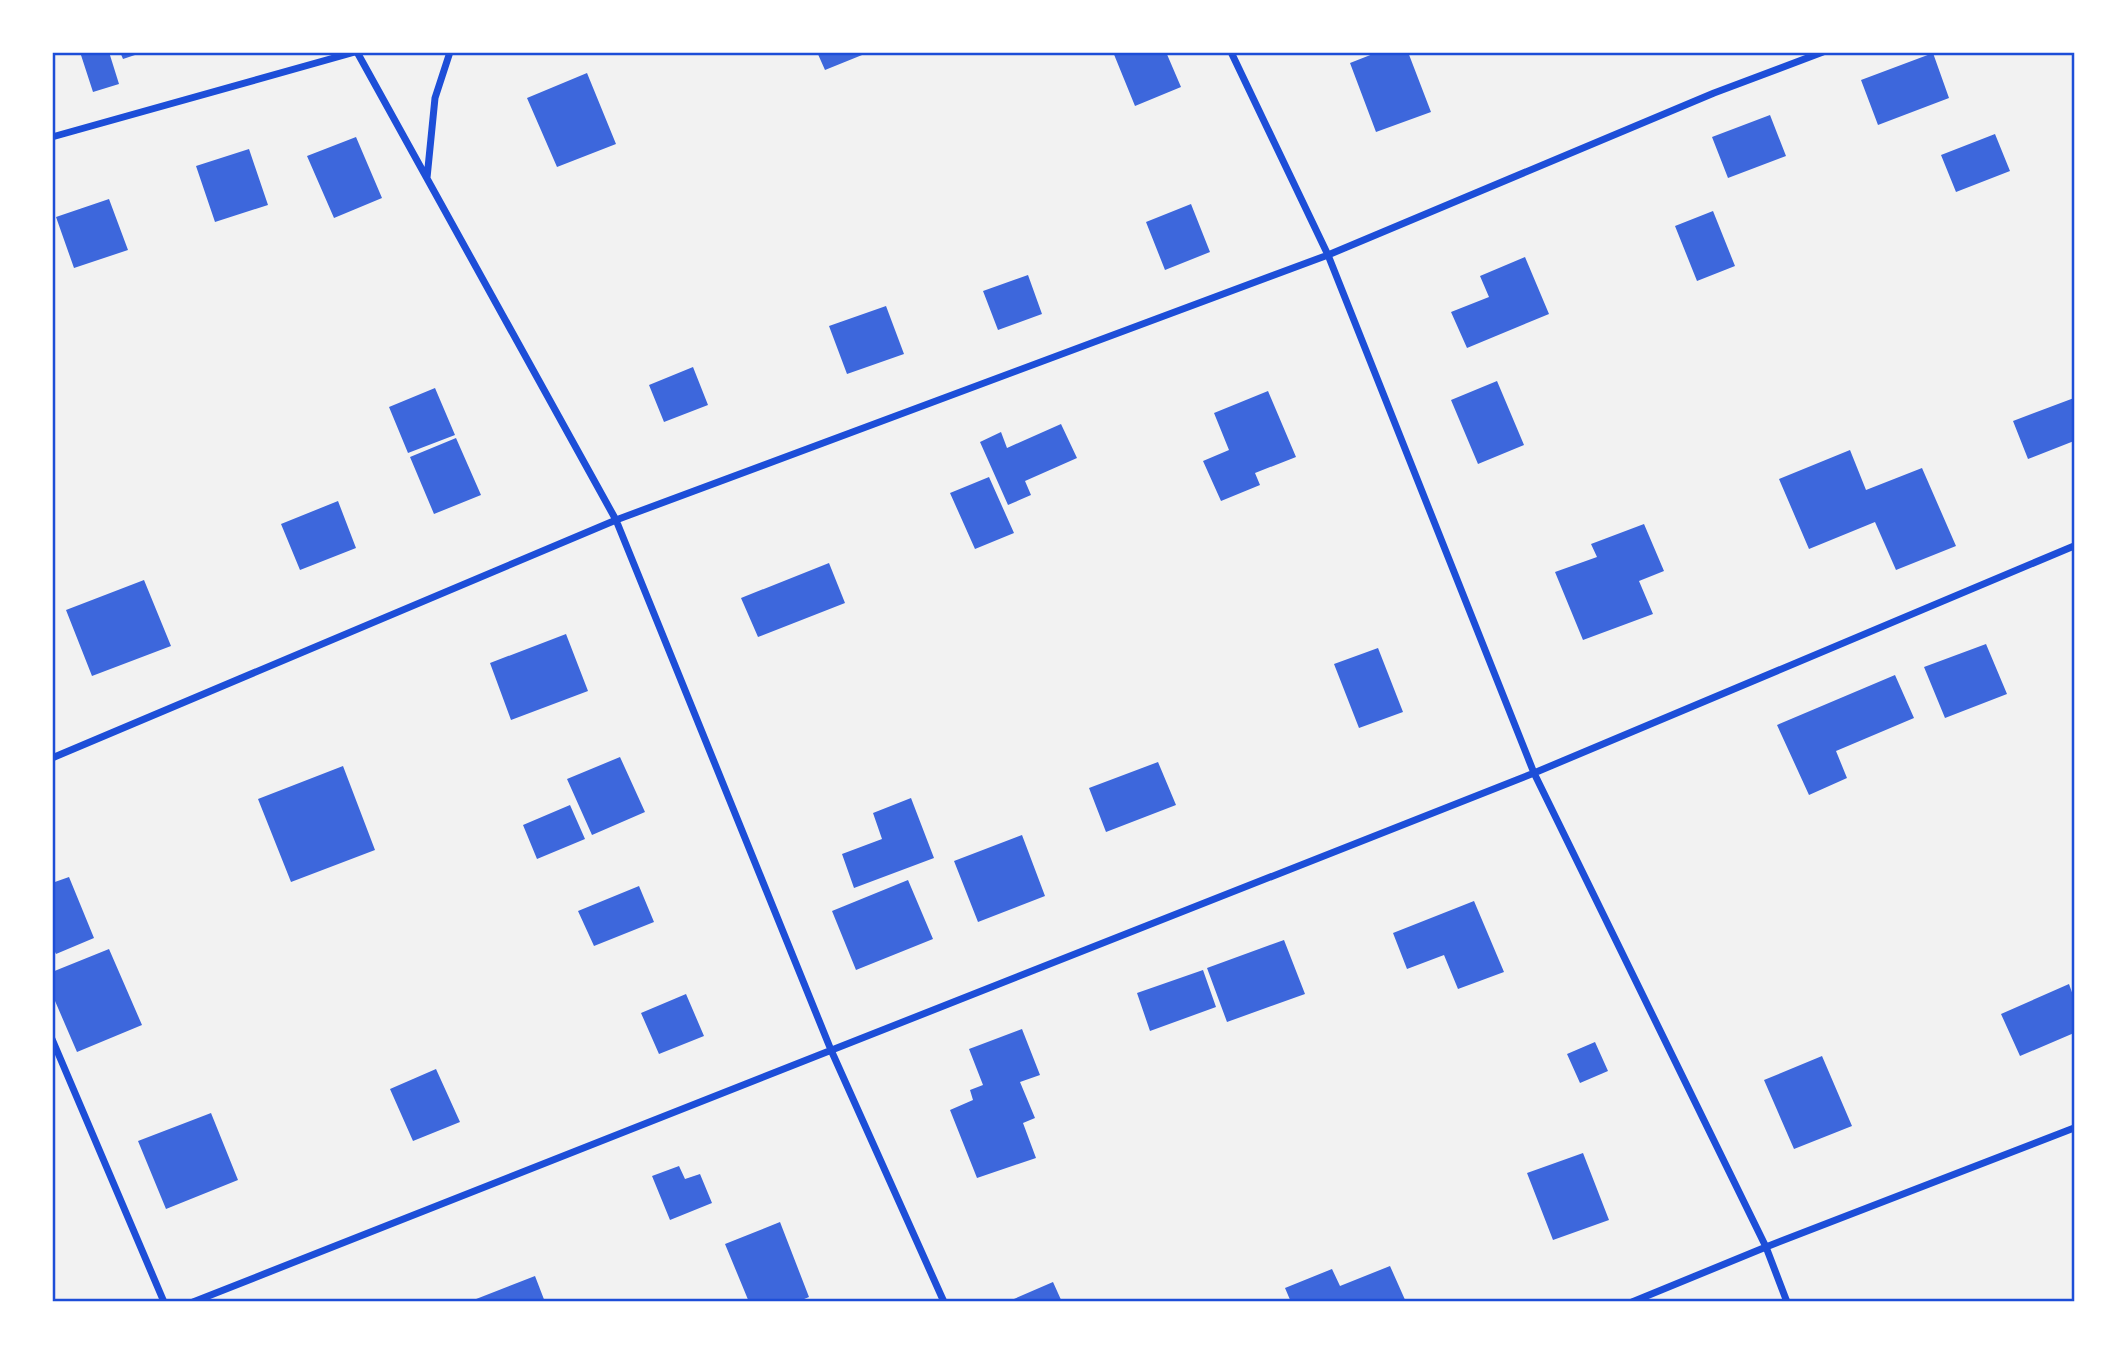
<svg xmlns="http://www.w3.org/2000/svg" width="2127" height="1354" viewBox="0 0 2127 1354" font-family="Inter,sans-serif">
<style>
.building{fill:#3d67dc}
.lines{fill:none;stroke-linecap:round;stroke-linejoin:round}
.minor{stroke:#1d4ed8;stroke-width:7}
.neatline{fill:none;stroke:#1d4ed8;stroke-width:2.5}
</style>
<rect width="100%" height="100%" fill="#f2f2f2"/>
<path class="building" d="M80 52H109L119 84 93 92Z
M120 52H141V53L123 59Z
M817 52H867V53L825 70Z
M1113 52H1166L1181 87 1135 106Z
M1378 52H1408L1431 112 1376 132 1350 63Z
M1933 53 1949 98 1878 125 1861 80Z
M587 73 616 144 557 167 527 98Z
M1770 115 1786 156 1728 178 1712 137Z
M1995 134 2010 171 1956 192 1941 155Z
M356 137 382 198 334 218 307 156Z
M249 149 268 205 215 222 196 166Z
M109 199 128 250 74 268 56 217Z
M1191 204 1210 252 1165 270 1146 222Z
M1713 211 1735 266 1697 281 1675 226Z
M1525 257 1549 314 1467 348 1451 312 1489 297 1480 276Z
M1028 275 1042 314 998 330 983 291Z
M886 306 904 354 847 374 829 326Z
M693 367 708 405 664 422 649 385Z
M1497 381 1524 445 1478 464 1451 400Z
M435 388 455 435 408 453 389 407Z
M1268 391 1296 457 1255 473 1260 485 1221 501 1203 461 1229 450 1214 413Z
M2074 398V441L2028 459 2013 421Z
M1061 424 1077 458 1025 481 1031 495 1008 505 980 442 1001 432 1007 448Z
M456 438 481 495 434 514 410 457Z
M1850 450 1866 490 1922 468 1956 546 1896 570 1875 522 1809 549 1779 479Z
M989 477 1014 533 975 549 950 493Z
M338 501 356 548 300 570 281 524Z
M1644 524 1664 571 1639 581 1653 614 1583 640 1555 572 1597 557 1591 544Z
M829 563 845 603 758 637 741 598Z
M144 580 171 646 92 676 66 610Z
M566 634 588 691 511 720 490 663Z
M1986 644 2007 694 1945 718 1924 667Z
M1378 648 1403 712 1359 728 1334 664Z
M1895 675 1914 718 1836 751 1847 778 1809 795 1777 725Z
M620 757 645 812 592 835 567 779Z
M1158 762 1176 805 1106 832 1089 788Z
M343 766 375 850 291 882 258 799Z
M911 798 934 858 854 888 842 854 882 839 873 813Z
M570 805 585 839 537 859 523 825Z
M1022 835 1045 896 978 922 954 861Z
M69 877 94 938 56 954 52 946V883Z
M908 880 933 939 856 970 832 911Z
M639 886 654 922 594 946 578 911Z
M1474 901 1504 972 1458 989 1444 955 1407 969 1393 933Z
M1284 940 1305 994 1227 1022 1207 968Z
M109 949 142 1025 77 1052 52 994V972Z
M1203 970 1216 1007 1150 1031 1137 993Z
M2069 984 2074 998V1033L2020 1056 2001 1014Z
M686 994 704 1036 659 1054 641 1013Z
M1022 1029 1040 1075 1020 1082 1035 1118 1023 1123 1036 1158 977 1178 950 1110 973 1100 970 1090 983 1085 969 1049Z
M1595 1042 1608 1071 1580 1083 1567 1054Z
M1822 1056 1852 1126 1794 1149 1764 1080Z
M436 1069 460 1122 413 1141 390 1089Z
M211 1113 238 1180 166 1209 138 1141Z
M1583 1153 1609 1220 1553 1240 1527 1173Z
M679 1166 685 1179 700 1174 712 1203 670 1220 652 1176Z
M780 1222 809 1297 797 1302H749L725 1244Z
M1390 1266 1406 1302H1291L1285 1288 1332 1269 1340 1286Z
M535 1276 545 1302H471V1301Z
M1053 1282 1062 1302H1007Z"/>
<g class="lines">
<path class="minor" d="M357 52 616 520 831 1050 944 1302
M1231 52 1328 255 1534 773 1766 1247 1787 1302
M52 137 355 52
M427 178 435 98 450 52
M52 758 616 520 1328 255 1714 93 1823 52
M52 1039 164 1302
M193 1302 1534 773 2074 546
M1632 1302 1766 1247 2074 1128"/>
</g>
<rect width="2127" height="1354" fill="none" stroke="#ffffff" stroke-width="108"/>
<rect x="54" y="54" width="2019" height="1246" class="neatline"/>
</svg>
